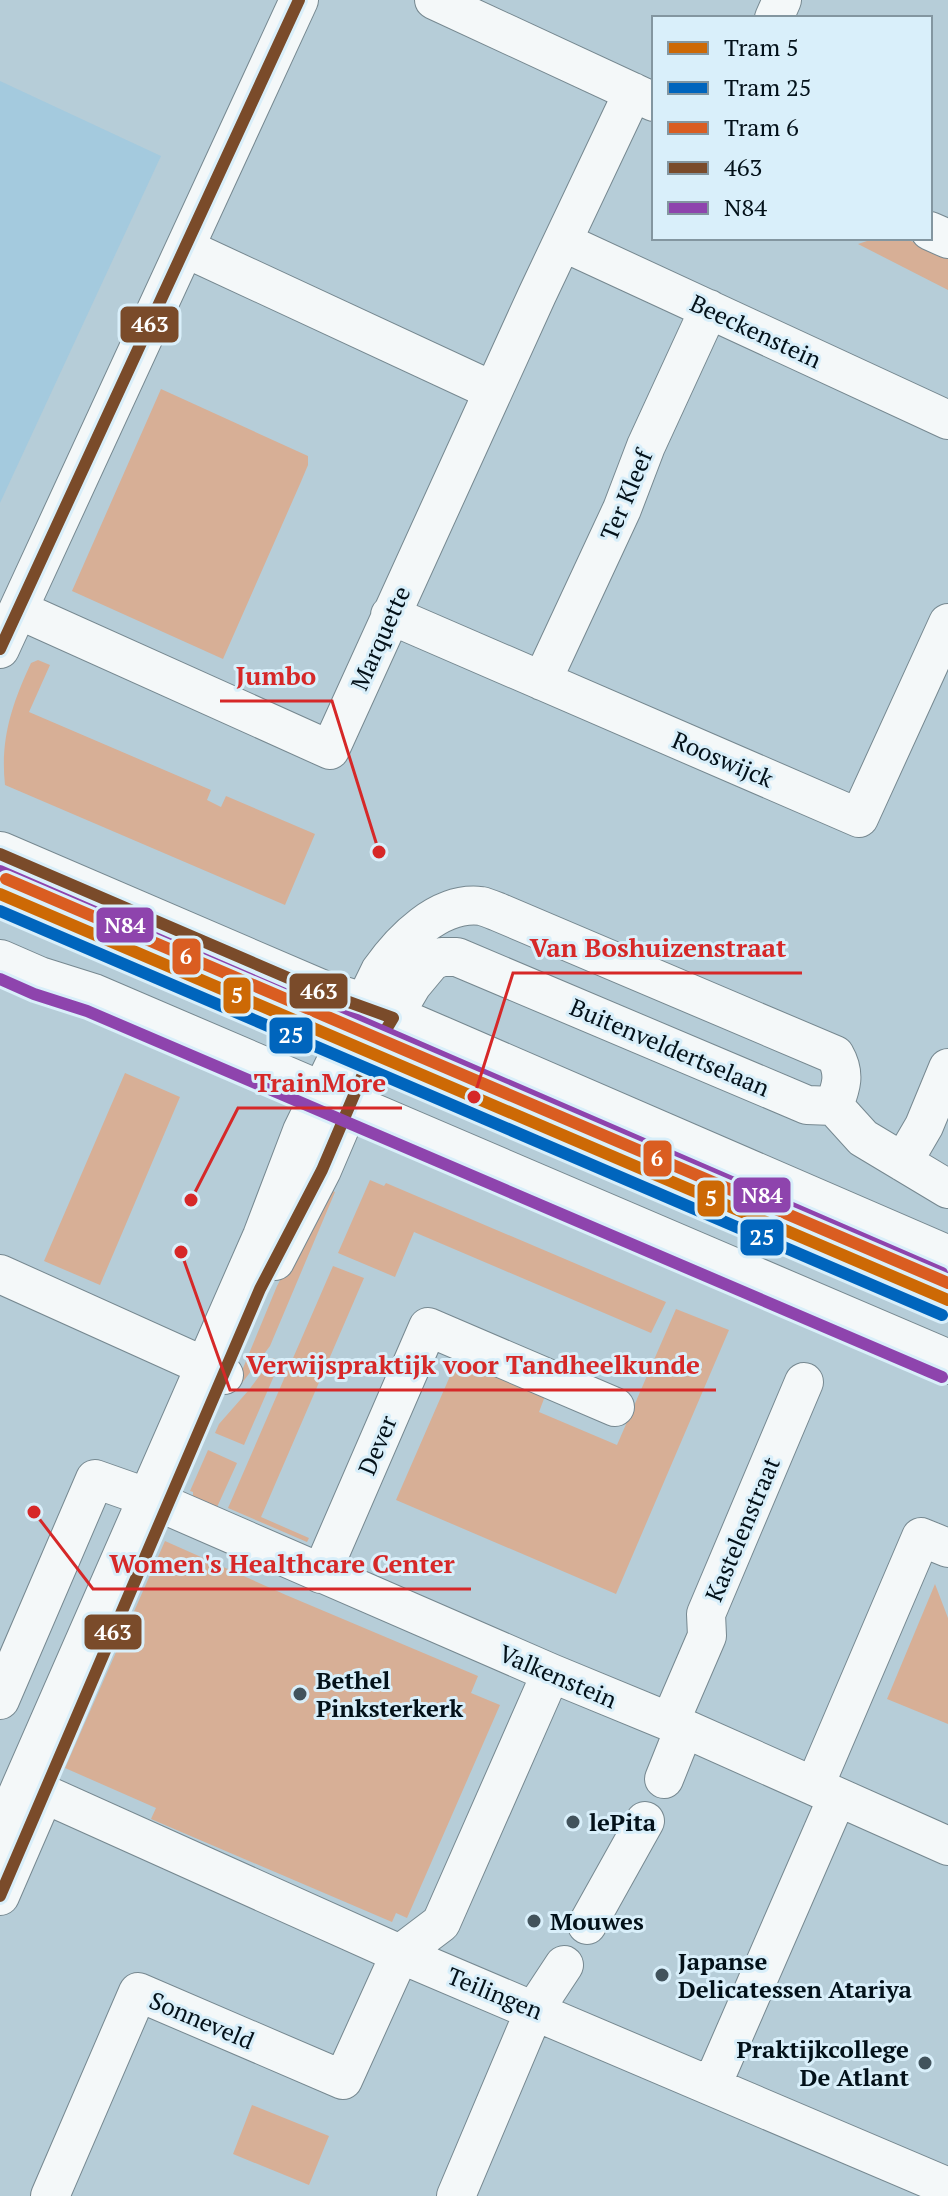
<svg xmlns="http://www.w3.org/2000/svg" width="948" height="2196" viewBox="0 0 948 2196" font-family="'PT Serif',serif">
<style>
.built{fill:#a4cade}
.green{fill:#d7af96}
.lines{fill:none;stroke-linecap:round;stroke-linejoin:round}
.minor-casing{stroke:#768890;stroke-width:40}
.major-casing{stroke:#768890;stroke-width:46}
.minor{stroke:#f4f8f9;stroke-width:38}
.major{stroke:#f4f8f9;stroke-width:44}
.bus-1-casing{stroke:#d9effa;stroke-width:18}
.bus-2-casing{stroke:#d9effa;stroke-width:18}
.bus-1{stroke:#7a4b2a;stroke-width:12}
.bus-2{stroke:#8e44ad;stroke-width:12}
.tram-1-casing{stroke:#d9effa;stroke-width:18}
.tram-2-casing{stroke:#d9effa;stroke-width:18}
.tram-3-casing{stroke:#d9effa;stroke-width:18}
.tram-1{stroke:#cd6905;stroke-width:12}
.tram-2{stroke:#0065bd;stroke-width:12}
.tram-3{stroke:#da5d21;stroke-width:12}
.poi-dot{fill:#42535c;stroke:#d9effa;stroke-width:3}
.labels{text-anchor:middle;dominant-baseline:central;stroke-width:6;stroke-linejoin:round;paint-order:stroke}
.street-label{font-size:24px;fill:#031119;stroke:#d9effa}
.poi-label{font-size:24px;font-weight:bold;fill:#031119;stroke:#d9effa;text-anchor:start}
.leader{fill:none;stroke:#d62828;stroke-width:3}
.callout-dot{fill:#d62828;stroke:#d9effa;stroke-width:3}
.callout-label{font-size:26px;text-anchor:middle;font-weight:bold;fill:#d62828;stroke:#d9effa;stroke-width:6;stroke-linejoin:round;paint-order:stroke}
.line-badge{stroke:#d9effa;stroke-width:3}
.badge-label{font-size:22px;text-anchor:middle;font-weight:bold;fill:#fff}
</style>
<rect width="100%" height="100%" fill="#b6cdd8"/>
<path class="built" d="M0 81 161 156 0 503Z"/>
<path class="green" d="M876 238H903L948 255V290L858 244Z
M161 389 308 456V465L300 484 223 659 72 591Z
M38 660 50 665 29 712 211 790 207 800 221 807 226 796 315 834 285 905 5 785C0 739 12 704 31 663Z
M125 1073 180 1097 100 1285 44 1261Z
M370 1180 384 1186 386 1183 666 1302 651 1333 414 1232 395 1277 338 1253Z
M328 1189 335 1192 270 1346 239 1387 236 1385 277 1286Z
M333 1266 364 1278 261 1517 309 1538 307 1542 228 1508Z
M676 1309 729 1330 616 1594 396 1500 457 1360 545 1396 539 1412 617 1445Z
M273 1358 280 1362 244 1445 215 1433 219 1424 248 1391Z
M208 1450 237 1463 213 1516 193 1498V1492L190 1491Z
M165 1541 286 1595 478 1676 471 1693 500 1705 407 1918 396 1913 392 1922 151 1819 156 1808 65 1768Z
M935 1584 948 1618V1724L887 1699Z
M252 2105 329 2136 309 2185 233 2154Z"/>
<g class="lines">
<g class="minor-casing">
<path id="minor" d="M434 0 654 102
M774 18 782 0
M930 231 948 239
M563 242 948 420
M185 248 493 391
M19 610 330 750 537 295 633 92
M390 615 859 818 948 623
M0 649 299 0
M542 681 622 509 646 446 709 309
M834 1106 863 1138 948 1189
M903 1162 924 1126 948 1068
M275 1261 322 1170 372 1053 412 985 432 961 442 957H457L807 1105 834 1106
M0 1274 224 1375
M321 1574 428 1327 615 1407
M0 1700 95 1479 149 1498 551 1673 670 1722 948 1846
M670 1722 707 1636 706 1614 804 1382
M664 1779 684 1729
M22 1784 400 1954 948 2187
M815 1785 921 1537 948 1548
M0 1834 262 1236 302 1131 380 971C401 941 439 901 481 906 486 907 493 910 498 912L835 1055C846 1074 841 1087 834 1106
M0 1896 39 1806
M587 1925 645 1821
M712 2085 837 1798
M50 2196 138 1992 343 2080 400 1954 441 1923 551 1673
M456 2196 535 2009 564 1965"/>
</g>
<g class="major-casing">
<path id="major" d="M0 854 321 992 363 1005 442 1039 948 1258
M0 962 39 979 93 996 948 1362"/>
</g>
<use href="#minor" class="minor"/>
<use href="#major" class="major"/>
<g class="bus-1-casing">
<path id="bus-1" d="M0 649 299 0
M0 854 321 992 393 1018 372 1053 322 1170 260 1289 0 1896"/>
</g>
<g class="bus-2-casing">
<path id="bus-2" d="M0 871 315 1007 357 1020 942 1273
M0 979 34 994 87 1011 942 1377"/>
</g>
<use href="#bus-1" class="bus-1"/>
<use href="#bus-2" class="bus-2"/>
<g class="tram-1-casing">
<path id="tram-1" d="M0 894 948 1300"/>
</g>
<g class="tram-2-casing">
<path id="tram-2" d="M0 911 942 1315"/>
</g>
<g class="tram-3-casing">
<path id="tram-3" d="M6 879 948 1283"/>
</g>
<use href="#tram-1" class="tram-1"/>
<use href="#tram-2" class="tram-2"/>
<use href="#tram-3" class="tram-3"/>
</g>
<g class="poi-dot">
<circle cx="300" cy="1694" r="8"/>
<circle cx="573" cy="1822" r="8"/>
<circle cx="534" cy="1921" r="8"/>
<circle cx="662" cy="1975" r="8"/>
<circle cx="925" cy="2063" r="8"/>
</g>
<g class="labels">
<g class="street-label">
<text transform="translate(756 331) rotate(25)">Beeckenstein</text>
<text transform="translate(626 495) rotate(-67)">Ter Kleef</text>
<text transform="translate(380 638) rotate(-66)">Marquette</text>
<text transform="translate(723 759) rotate(23)">Rooswijck</text>
<text transform="translate(670 1047) rotate(23)">Buitenveldertselaan</text>
<text transform="translate(377 1445) rotate(-67)">Dever</text>
<text transform="translate(742 1529) rotate(-67)">Kastelenstraat</text>
<text transform="translate(558 1676) rotate(23)">Valkenstein</text>
<text transform="translate(495 1993) rotate(22)">Teilingen</text>
<text transform="translate(202 2020) rotate(23)">Sonneveld</text>
</g>
<g class="poi-label">
<text x="316" y="1680">Bethel<tspan x="316" dy="28">Pinksterkerk</tspan></text>
<text x="589" y="1822">lePita</text>
<text x="550" y="1921">Mouwes</text>
<text x="678" y="1961">Japanse<tspan x="678" dy="28">Delicatessen Atariya</tspan></text>
<text x="909" y="2049" text-anchor="end">Praktijkcollege<tspan x="909" dy="28">De Atlant</tspan></text>
</g>
</g>
<path class="leader" d="M379 852L332 701H220M474 1097L513 973H802M191 1200L238 1108H402M181 1252L230 1390H716M34 1512L93 1589H471"/>
<g class="callout-dot">
<circle cx="379" cy="852" r="8"/>
<circle cx="474" cy="1097" r="8"/>
<circle cx="191" cy="1200" r="8"/>
<circle cx="181" cy="1252" r="8"/>
<circle cx="34" cy="1512" r="8"/>
</g>
<g class="callout-label">
<text x="276" y="685">Jumbo</text>
<text x="658" y="957">Van Boshuizenstraat</text>
<text x="320" y="1092">TrainMore</text>
<text x="473" y="1374">Verwijspraktijk voor Tandheelkunde</text>
<text x="282" y="1573">Women's Healthcare Center</text>
</g>
<g class="line-badge">
<rect x="119" y="305" width="61" height="39" rx="8" fill="#7a4b2a"/>
<rect x="95" y="906" width="60" height="38" rx="8" fill="#8e44ad"/>
<rect x="171" y="937" width="31" height="39" rx="8" fill="#da5d21"/>
<rect x="288" y="972" width="61" height="38" rx="8" fill="#7a4b2a"/>
<rect x="222" y="976" width="30" height="39" rx="8" fill="#cd6905"/>
<rect x="268" y="1016" width="46" height="39" rx="8" fill="#0065bd"/>
<rect x="642" y="1139" width="31" height="39" rx="8" fill="#da5d21"/>
<rect x="732" y="1176" width="60" height="38" rx="8" fill="#8e44ad"/>
<rect x="696" y="1179" width="30" height="39" rx="8" fill="#cd6905"/>
<rect x="739" y="1218" width="46" height="39" rx="8" fill="#0065bd"/>
<rect x="83" y="1613" width="60" height="38" rx="8" fill="#7a4b2a"/>
</g>
<g class="badge-label">
<text x="150" y="332">463</text>
<text x="125" y="933">N84</text>
<text x="186" y="964">6</text>
<text x="319" y="999">463</text>
<text x="237" y="1003">5</text>
<text x="291" y="1043">25</text>
<text x="657" y="1166">6</text>
<text x="762" y="1203">N84</text>
<text x="711" y="1206">5</text>
<text x="762" y="1245">25</text>
<text x="113" y="1640">463</text>
</g>
<rect x="652" y="16" width="280" height="224" fill="#d9effa" stroke="#8396a0" stroke-width="2"/>
<rect x="668" y="42" width="40" height="12" fill="#cd6905" stroke="#8396a0" stroke-width="2"/>
<text x="724" y="56" font-size="24" fill="#031119">Tram 5</text>
<rect x="668" y="82" width="40" height="12" fill="#0065bd" stroke="#8396a0" stroke-width="2"/>
<text x="724" y="96" font-size="24" fill="#031119">Tram 25</text>
<rect x="668" y="122" width="40" height="12" fill="#da5d21" stroke="#8396a0" stroke-width="2"/>
<text x="724" y="136" font-size="24" fill="#031119">Tram 6</text>
<rect x="668" y="162" width="40" height="12" fill="#7a4b2a" stroke="#8396a0" stroke-width="2"/>
<text x="724" y="176" font-size="24" fill="#031119">463</text>
<rect x="668" y="202" width="40" height="12" fill="#8e44ad" stroke="#8396a0" stroke-width="2"/>
<text x="724" y="216" font-size="24" fill="#031119">N84</text>
</svg>
